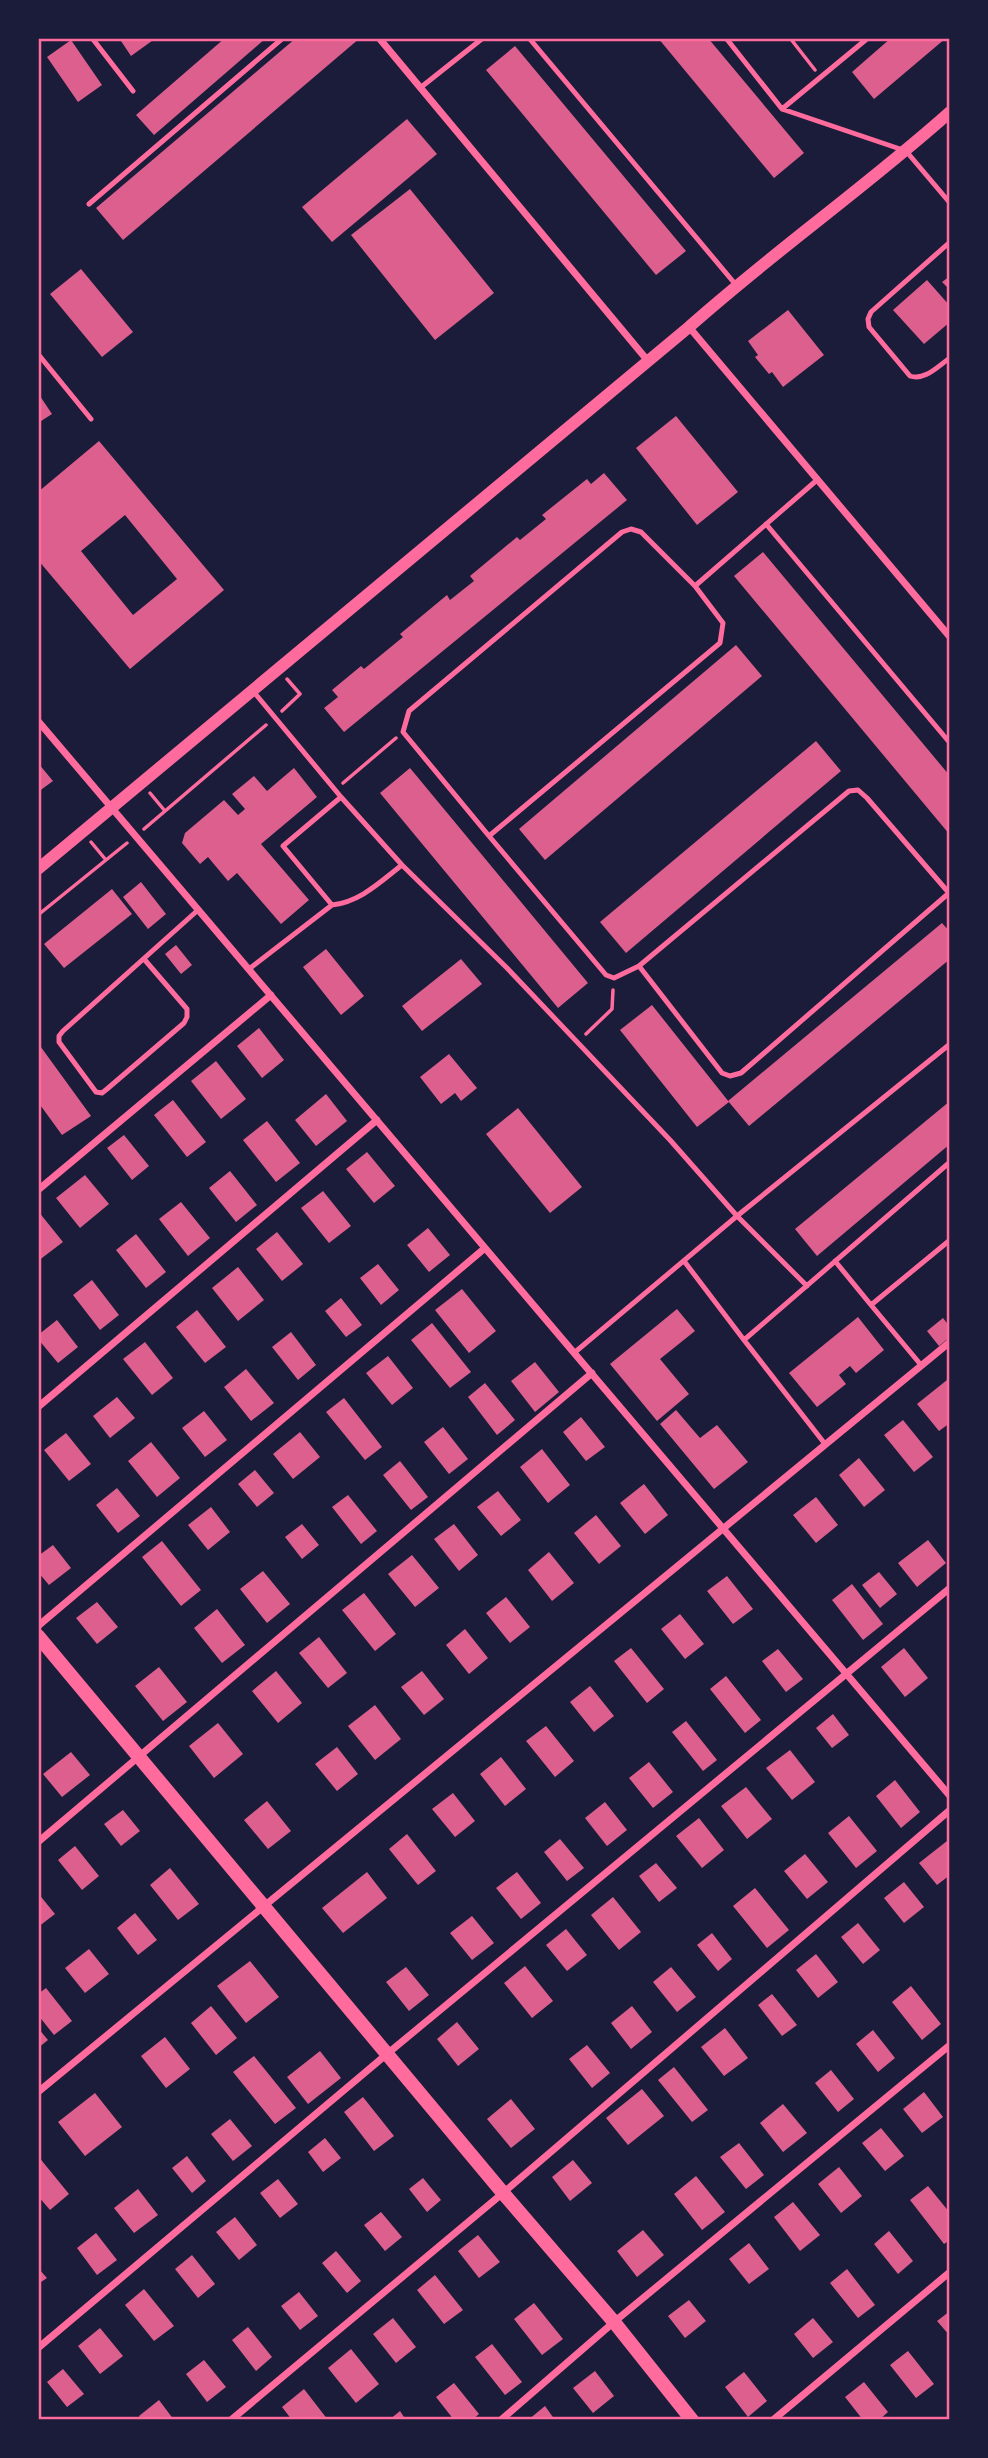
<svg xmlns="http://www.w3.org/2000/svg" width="988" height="2458" viewBox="0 0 988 2458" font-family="'Fira Sans Condensed',sans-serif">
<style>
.building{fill:#dd5f8e;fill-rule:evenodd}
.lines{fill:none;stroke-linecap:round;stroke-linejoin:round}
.path{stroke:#ff6b9d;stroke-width:3.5}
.service{stroke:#ff6b9d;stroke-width:5}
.minor{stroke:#ff6b9d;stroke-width:7}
.tertiary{stroke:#ff6b9d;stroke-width:12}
.secondary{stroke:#ff6b9d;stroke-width:14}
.neatline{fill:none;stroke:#ff6b9d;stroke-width:2.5}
</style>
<rect width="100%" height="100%" fill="#1b1b3a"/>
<path class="building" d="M119 38H156L131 56Z
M225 38H266L154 135 136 115Z
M296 38H360L123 240 96 208Z
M658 38H708L804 153 774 178Z
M891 38H946L874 99 852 72Z
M71 40 102 85 78 102 47 57Z
M515 46 686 251 656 275 486 70Z
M407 119 437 154 332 242 302 207Z
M410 189 494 293 435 340 351 235Z
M81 269 133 332 102 357 50 294Z
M950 276V290L942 282Z
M927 280 950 306V322L924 344 893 310Z
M788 310 824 355 783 387 772 372 769 374 755 357 758 355 748 341Z
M38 393 52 414 38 423Z
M676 416 738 492 697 525 636 448Z
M99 441 224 590 130 669 38 560V492ZM125 515 177 579 133 615 81 551Z
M604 473 627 500 344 732 324 708 338 697 332 690 361 666 364 669 403 637 400 634 447 595 450 600 474 581 470 576 517 537 520 540 546 519 542 515 587 479 591 484Z
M763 552 950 776V835L734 576Z
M736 645 762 676 545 860 519 829Z
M816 741 841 771 626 953 600 922Z
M38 763 53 781 38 792Z
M294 768 317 797 261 844 309 900 281 924 237 873 228 881 208 857 200 864 182 843 185 833 224 800 238 815 245 809 232 794 254 776 267 791Z
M410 768 588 983 558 1008 380 793Z
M141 882 166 914 148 929 123 897Z
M112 889 132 914 64 968 44 944Z
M942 923 950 932V959L749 1126 728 1101Z
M176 945 192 965 181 974 165 954Z
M326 949 364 996 341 1015 303 967Z
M461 959 482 984 422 1031 402 1006Z
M652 1005 729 1102 697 1127 620 1030Z
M259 1028 284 1060 262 1078 237 1046Z
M38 1043 91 1116 62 1135 38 1102Z
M449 1054 477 1088 461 1101 455 1093 441 1104 420 1077Z
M216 1061 246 1099 221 1119 191 1081Z
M326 1094 347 1121 316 1146 295 1120Z
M173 1100 206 1142 187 1157 154 1115Z
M950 1101V1144L817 1256 795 1229Z
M518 1108 582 1187 550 1213 486 1134Z
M267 1121 300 1163 276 1182 243 1140Z
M124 1135 149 1166 132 1180 107 1148Z
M367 1152 395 1186 374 1203 346 1169Z
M230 1171 257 1205 236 1222 209 1188Z
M85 1175 109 1204 80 1228 56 1198Z
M323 1191 351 1226 329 1243 301 1208Z
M181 1202 210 1238 188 1256 159 1219Z
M38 1211 63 1242 38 1261Z
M428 1228 450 1255 429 1272 407 1245Z
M277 1232 303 1264 282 1281 256 1249Z
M136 1234 166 1272 146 1288 116 1250Z
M378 1264 399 1290 381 1305 360 1278Z
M238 1267 264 1300 238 1321 212 1288Z
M92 1280 119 1315 100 1330 73 1295Z
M462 1289 496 1331 469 1353 435 1310Z
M341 1298 362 1325 346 1337 325 1311Z
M677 1309 695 1331 660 1359 689 1394 657 1421 610 1364Z
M197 1310 226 1347 205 1363 176 1327Z
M858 1317 884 1350 856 1373 850 1366 839 1375 846 1384 817 1407 789 1373Z
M943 1318 950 1327V1337L939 1346 927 1331Z
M57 1320 78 1347 58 1363 38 1339V1335Z
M432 1323 471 1372 450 1388 411 1340Z
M291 1332 316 1365 298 1380 272 1347Z
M145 1342 173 1378 152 1395 123 1359Z
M388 1356 413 1388 392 1405 366 1373Z
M535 1362 559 1392 535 1412 511 1381Z
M246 1369 274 1403 251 1421 224 1387Z
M947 1380 950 1384V1423L939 1431 917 1404Z
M485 1383 515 1420 497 1435 468 1397Z
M117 1397 135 1418 110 1438 93 1416Z
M344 1398 382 1447 365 1460 326 1412Z
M676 1410 700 1438 717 1425 748 1462 714 1489 660 1424Z
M204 1411 227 1440 205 1457 182 1428Z
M581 1417 605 1447 586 1461 563 1432Z
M903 1420 933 1457 914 1472 884 1435Z
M443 1427 468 1459 449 1474 424 1442Z
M300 1432 320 1457 293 1479 273 1454Z
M66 1433 91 1464 69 1481 44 1450Z
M151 1442 180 1478 157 1497 128 1461Z
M542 1449 570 1485 548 1503 520 1467Z
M859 1458 885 1490 864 1507 839 1475Z
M400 1461 428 1497 411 1510 383 1475Z
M255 1470 274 1493 257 1507 238 1484Z
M644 1484 668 1515 645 1534 620 1503Z
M117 1488 140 1516 118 1533 96 1505Z
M498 1491 521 1520 501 1536 477 1507Z
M348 1495 377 1531 361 1544 332 1507Z
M816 1497 838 1525 816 1543 793 1515Z
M211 1507 230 1532 208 1550 188 1525Z
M596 1515 621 1546 599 1564 574 1533Z
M302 1524 319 1545 302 1559 285 1537Z
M454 1524 478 1555 459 1571 434 1539Z
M928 1540 946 1563 917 1587 898 1563Z
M162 1541 201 1590 181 1606 142 1557Z
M53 1545 71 1568 49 1585 38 1572V1556Z
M549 1552 574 1583 552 1601 528 1570Z
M412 1555 439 1588 415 1607 388 1574Z
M263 1571 290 1604 267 1623 240 1589Z
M879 1572 897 1594 880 1608 862 1585Z
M727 1576 753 1609 733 1624 707 1591Z
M852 1584 883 1624 863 1640 832 1600Z
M364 1593 396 1634 375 1651 342 1610Z
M506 1597 530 1627 510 1643 486 1613Z
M97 1602 118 1627 97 1644 76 1618Z
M217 1609 245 1645 222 1663 194 1628Z
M680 1614 704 1644 685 1659 661 1629Z
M465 1629 488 1658 469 1674 446 1645Z
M319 1637 347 1673 328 1688 299 1653Z
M631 1648 664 1689 647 1703 614 1661Z
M904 1648 928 1678 905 1697 881 1667Z
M778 1649 803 1679 786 1692 762 1661Z
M159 1667 187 1702 163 1721 135 1686Z
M276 1671 302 1703 278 1723 252 1691Z
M422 1671 444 1699 424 1715 401 1687Z
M726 1676 761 1720 745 1733 710 1689Z
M590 1686 614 1716 594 1732 570 1702Z
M375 1705 401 1739 375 1760 348 1726Z
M833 1714 849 1735 832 1748 816 1728Z
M686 1721 717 1760 703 1771 672 1732Z
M218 1723 243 1754 214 1778 189 1746Z
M546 1726 574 1761 555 1777 526 1741Z
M337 1747 358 1774 337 1791 315 1764Z
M790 1750 815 1782 792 1800 766 1768Z
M71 1752 90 1775 62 1797 43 1774Z
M501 1757 526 1789 505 1806 480 1774Z
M649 1762 673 1792 653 1808 629 1778Z
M895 1780 920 1812 901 1828 876 1796Z
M746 1787 772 1819 747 1839 721 1806Z
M453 1793 475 1821 455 1837 432 1809Z
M267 1801 291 1831 268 1849 244 1820Z
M605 1802 627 1830 607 1846 585 1818Z
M123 1810 140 1831 121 1846 104 1824Z
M849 1816 877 1851 856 1868 828 1833Z
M699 1818 724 1850 702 1868 676 1836Z
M407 1834 436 1871 418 1885 389 1849Z
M560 1839 584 1868 567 1881 544 1852Z
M947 1841 950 1844V1875L937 1885 919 1863Z
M75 1846 99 1876 82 1890 58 1860Z
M805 1854 828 1882 807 1899 784 1871Z
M656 1863 677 1888 659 1902 639 1876Z
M170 1868 199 1904 178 1920 150 1885Z
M367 1872 387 1898 343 1933 322 1908Z
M517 1872 541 1903 521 1919 496 1888Z
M904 1882 924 1907 904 1923 884 1898Z
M755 1888 789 1930 767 1948 733 1906Z
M38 1893 55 1914 38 1927Z
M613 1897 641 1932 619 1950 591 1915Z
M135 1913 157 1940 138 1955 117 1928Z
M472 1916 494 1943 472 1960 450 1933Z
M858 1923 880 1950 863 1964 841 1937Z
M566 1929 587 1955 567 1971 546 1945Z
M712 1933 732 1959 718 1971 697 1945Z
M89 1949 109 1974 85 1993 65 1968Z
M816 1954 838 1982 818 1998 796 1970Z
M250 1961 279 1997 246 2023 217 1986Z
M525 1966 553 2001 532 2018 504 1983Z
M406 1967 429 1995 409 2011 386 1982Z
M671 1967 696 1997 677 2012 653 1982Z
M911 1986 941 2024 922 2040 892 2002Z
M46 1988 72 2021 54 2035 38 2015V1994Z
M772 1994 797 2025 782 2036 758 2005Z
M211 2006 237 2038 216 2055 191 2023Z
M632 2006 652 2032 631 2049 611 2023Z
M457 2022 479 2049 458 2066 437 2039Z
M38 2028 48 2040 38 2048Z
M725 2028 748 2058 724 2076 701 2047Z
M873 2030 895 2058 878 2072 856 2044Z
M165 2037 190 2069 166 2088 141 2056Z
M587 2045 610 2073 592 2088 569 2059Z
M320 2051 341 2078 308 2104 287 2077Z
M254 2056 296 2108 275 2124 233 2072Z
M674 2067 708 2110 692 2122 658 2080Z
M831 2070 854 2099 838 2112 815 2083Z
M642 2089 664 2116 628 2145 606 2118Z
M924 2092 943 2117 922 2133 903 2109Z
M95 2093 122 2127 85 2156 58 2122Z
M363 2097 394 2136 374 2151 344 2112Z
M511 2099 535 2129 511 2148 487 2119Z
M783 2104 807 2133 783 2152 760 2123Z
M230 2119 252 2146 233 2161 211 2134Z
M881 2128 904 2156 885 2171 862 2143Z
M325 2138 341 2158 323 2172 308 2152Z
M739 2143 764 2175 746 2189 720 2157Z
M38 2156 69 2194 50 2210 38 2196Z
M187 2156 206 2181 192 2193 172 2168Z
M573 2160 592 2183 570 2201 552 2177Z
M839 2167 862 2196 841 2213 818 2184Z
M696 2176 725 2212 702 2230 674 2194Z
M423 2178 441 2200 427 2212 409 2189Z
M278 2179 298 2204 280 2218 260 2193Z
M928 2186 950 2213V2240L944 2244 910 2200Z
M138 2189 158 2215 134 2233 114 2208Z
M793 2202 820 2235 800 2251 774 2217Z
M381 2212 402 2237 385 2251 364 2225Z
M235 2217 257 2245 239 2260 216 2232Z
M643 2230 664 2255 637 2277 617 2251Z
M889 2231 913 2261 898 2274 874 2244Z
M96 2233 117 2260 97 2275 77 2248Z
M478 2235 500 2262 479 2278 458 2251Z
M749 2243 769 2269 749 2284 729 2259Z
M336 2251 361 2281 347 2293 322 2263Z
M192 2255 215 2284 198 2298 175 2269Z
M38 2268 47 2278 38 2284Z
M847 2269 875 2305 858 2318 830 2283Z
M435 2275 463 2310 444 2324 417 2290Z
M144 2289 174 2326 154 2341 125 2305Z
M299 2292 318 2316 300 2330 281 2306Z
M689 2300 706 2321 685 2338 668 2316Z
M534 2303 563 2339 542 2355 514 2319Z
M950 2311V2336L937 2321Z
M393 2318 416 2347 396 2363 373 2334Z
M813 2318 833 2342 813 2358 794 2334Z
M248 2327 272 2357 256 2371 232 2340Z
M100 2328 123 2356 100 2374 78 2346Z
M492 2344 522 2382 505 2395 475 2357Z
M351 2349 379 2384 356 2403 328 2368Z
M908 2351 934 2384 916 2398 890 2365Z
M204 2360 226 2387 207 2402 186 2374Z
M63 2369 84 2394 67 2407 47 2382Z
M595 2371 614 2396 593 2413 573 2388Z
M744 2372 767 2401 748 2417 725 2387Z
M864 2382 888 2412 879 2420H863L845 2397Z
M454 2383 479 2414 472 2420H454L436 2397Z
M304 2389 328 2420H292L282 2407Z
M159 2400 174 2420H141L139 2416Z
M545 2406 555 2420H528Z
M400 2411 406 2420H389Z"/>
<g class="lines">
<path class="path" d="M790 38 815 70
M282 711 300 694 287 679
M343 783 396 738
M150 793 165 811
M144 829 266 725
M91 842 106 860
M38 915 127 843
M586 1034 612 1009 613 990"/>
<path class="service" d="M92 38 133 91
M529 38 736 285
M726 38 782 109 906 151 950 203
M420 88 483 38
M782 109 868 38
M89 204 283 38
M950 242 871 312 868 319 869 327 910 376C925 381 938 366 950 358
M38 354 91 419
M766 524 950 743
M631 529 641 532 695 586 723 623 720 643 489 836 403 732 409 711 622 532Z
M695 586 817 480
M253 691 341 797 402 865 507 968 670 1140 737 1216 807 1286
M489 836 606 975 614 978 639 966 849 791 858 790 867 798 949 893 741 1073 730 1076 722 1073 639 966
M332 905 283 846 341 797
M144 959 187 1009V1017L184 1023 107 1089 102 1093 96 1092 59 1042V1036L63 1031 198 910
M249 969 332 905C360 902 380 882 402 865
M684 1261 744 1340
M835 1261 871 1305
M574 1353 737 1216 950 1044
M921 1365 871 1305 950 1240
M825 1444 744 1340 950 1162"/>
<path class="minor" d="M379 38 648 361
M689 327 950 637
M38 721 950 1796
M38 1190 271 995
M38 1407 377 1120
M38 1626 485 1248
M38 1842 592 1373
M38 2092 950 1342
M38 2348 387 2054 950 1588
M231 2420 503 2193 950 1810
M501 2420 614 2322 950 2045
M773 2420 950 2272"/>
<path class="tertiary" d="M38 869 689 327C773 252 866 187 950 112"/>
<path class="secondary" d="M38 1636 503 2193 614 2322 692 2420"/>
</g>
<rect width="988" height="2458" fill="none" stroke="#1b1b3a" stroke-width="80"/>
<rect x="40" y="40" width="908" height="2378" class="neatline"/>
</svg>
